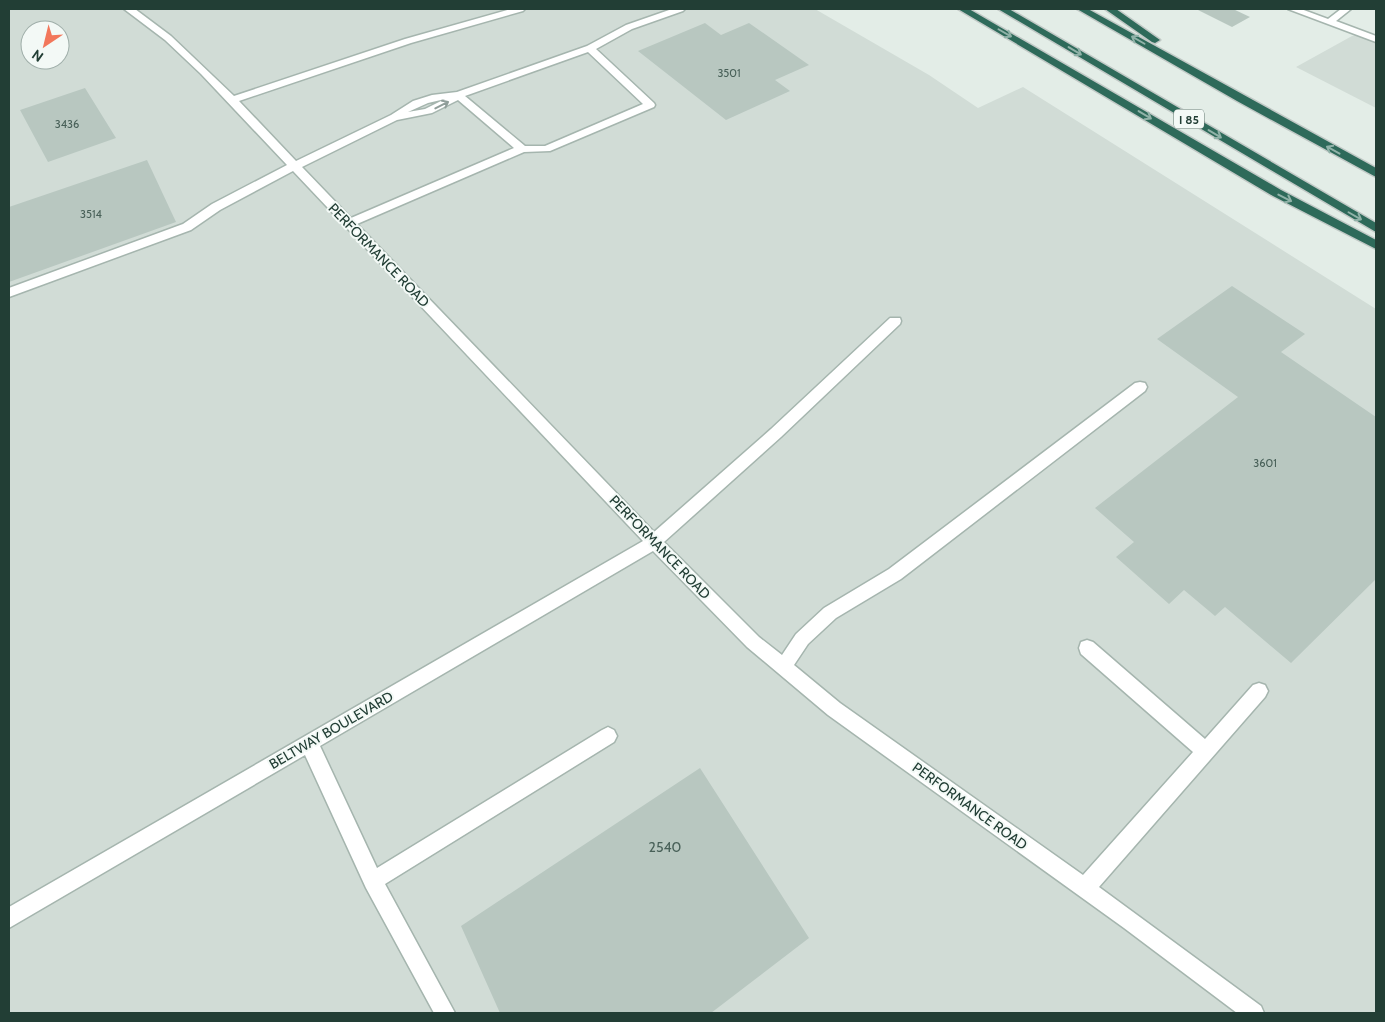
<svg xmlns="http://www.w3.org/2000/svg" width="1385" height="1022" viewBox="0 0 1385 1022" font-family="Cabin,sans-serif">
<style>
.built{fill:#d1dcd6;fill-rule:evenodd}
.building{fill:#b8c7c0}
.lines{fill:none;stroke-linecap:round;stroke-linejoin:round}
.minor-casing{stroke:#a5b5ae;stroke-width:3}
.highway-casing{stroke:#c1c9c6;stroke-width:3}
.minor{fill:#fff;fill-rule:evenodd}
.highway{fill:#2e6a5a;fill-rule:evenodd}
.oneway{stroke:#90b2a8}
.oneway2{stroke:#909e9a}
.labels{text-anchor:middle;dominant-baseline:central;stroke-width:4;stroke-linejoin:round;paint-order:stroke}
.number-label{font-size:11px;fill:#486058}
.shield{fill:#f3f9f6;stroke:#61766f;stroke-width:1}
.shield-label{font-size:12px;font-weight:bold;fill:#223e35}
.street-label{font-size:14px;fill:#223e35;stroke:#f3f9f6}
.near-number-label{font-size:14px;fill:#486058}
</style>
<rect width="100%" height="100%" fill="#e3ede7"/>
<path class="built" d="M9 9H815L929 75 978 108 1023 87 1376 309V1013H9ZM30 30H60V60H30Z
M1367 32 1376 35V108L1296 67 1352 36Z"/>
<path class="building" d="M1196 9H1233L1250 17 1232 27Z
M705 23 721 35 749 23 809 65 775 80 790 91 726 120 638 51Z
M85 88 116 138 48 162 20 110Z
M147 160 176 222 9 282V207Z
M1232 286 1305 334 1281 352 1376 417V579L1291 663 1225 607 1215 616 1184 590 1169 604 1116 557 1134 542 1095 508 1238 397 1157 339Z
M700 768 809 938 711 1013H500L461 926Z"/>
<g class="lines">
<g class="minor-casing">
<path id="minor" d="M124 9H135L171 36 234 96 405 39 511 9H525L523 11 411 43 239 101 296 161 391 115 413 101 432 95 457 92 587 46 626 25 672 9H685L683 11 632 29 596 49 654 103 655 105 654 107 550 151 524 152 357 224 654 532 771 429 890 318H900L901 321 900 324 781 437 664 542 759 637 782 655 796 634 824 608 889 569 1135 383 1140 382 1145 383 1147 387 1145 391 901 579 836 618 808 644 794 665 840 703 1083 875 1193 752 1081 654 1079 648 1081 642 1087 640 1093 642 1205 739 1253 685 1259 683 1265 685 1268 691 1265 697 1099 887 1261 1006 1264 1013H1237L1124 928 828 715 747 647 653 551 320 746 377 868 602 730 608 727 614 730 617 736 614 742 385 884 455 1013H434L366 888 305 755 9 928V907L643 541 293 171 220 210 191 230 9 297V288L183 224 212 204 287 165 201 74 165 40ZM588 52 643 104 545 146H525L465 96ZM445 99 425 109 408 112 428 103ZM458 100 514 148 351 218 302 167 397 120 432 113Z
M1288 9H1301L1328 19 1341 9H1351L1336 21 1376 36V42Z"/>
</g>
<g class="highway-casing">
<path id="highway" d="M958 9H969L1281 190 1376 240V249L1273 196Z
M998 9H1009L1376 223V232Z
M1077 9H1088L1376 168V177L1237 101Z
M1105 9H1116L1160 40 1155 43 1152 42Z"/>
</g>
<use href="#minor" class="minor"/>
<use href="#highway" class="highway"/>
</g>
<defs><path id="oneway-shaft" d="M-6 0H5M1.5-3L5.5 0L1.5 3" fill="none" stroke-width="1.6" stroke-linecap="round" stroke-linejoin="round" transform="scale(1.25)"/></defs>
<g class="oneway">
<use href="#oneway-shaft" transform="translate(1005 33) rotate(30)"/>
<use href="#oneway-shaft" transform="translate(1138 40) rotate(-150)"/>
<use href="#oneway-shaft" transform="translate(1075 51) rotate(31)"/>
<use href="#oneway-shaft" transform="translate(1145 115) rotate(31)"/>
<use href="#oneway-shaft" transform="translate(1215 134) rotate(31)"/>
<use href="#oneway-shaft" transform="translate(1333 150) rotate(-151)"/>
<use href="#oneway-shaft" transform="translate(1285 198) rotate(27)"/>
<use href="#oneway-shaft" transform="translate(1355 216) rotate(30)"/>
</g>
<use class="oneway2" href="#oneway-shaft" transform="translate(442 105) rotate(-27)"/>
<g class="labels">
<g class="number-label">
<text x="729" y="73">3501</text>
<text x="67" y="124">3436</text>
<text x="91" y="214">3514</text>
<text x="1265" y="463">3601</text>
</g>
<rect class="shield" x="1174" y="109.5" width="30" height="19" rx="4"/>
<g class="shield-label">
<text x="1189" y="119">I 85</text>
</g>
<g class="street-label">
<text transform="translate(379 255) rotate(46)">PERFORMANCE ROAD</text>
<text transform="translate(660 547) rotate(46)">PERFORMANCE ROAD</text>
<text transform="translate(331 730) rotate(-30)">BELTWAY BOULEVARD</text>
<text transform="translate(970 806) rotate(36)">PERFORMANCE ROAD</text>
</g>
<g class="near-number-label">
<text x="665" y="847">2540</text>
</g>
</g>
<rect width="1385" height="1022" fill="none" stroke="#223e35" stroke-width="20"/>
<g transform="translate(45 45) rotate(215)"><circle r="24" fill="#f3f9f6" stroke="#9faea9"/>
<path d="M0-4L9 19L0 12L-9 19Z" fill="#f2775b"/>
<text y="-8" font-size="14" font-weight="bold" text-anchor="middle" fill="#223e35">N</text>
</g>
</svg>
